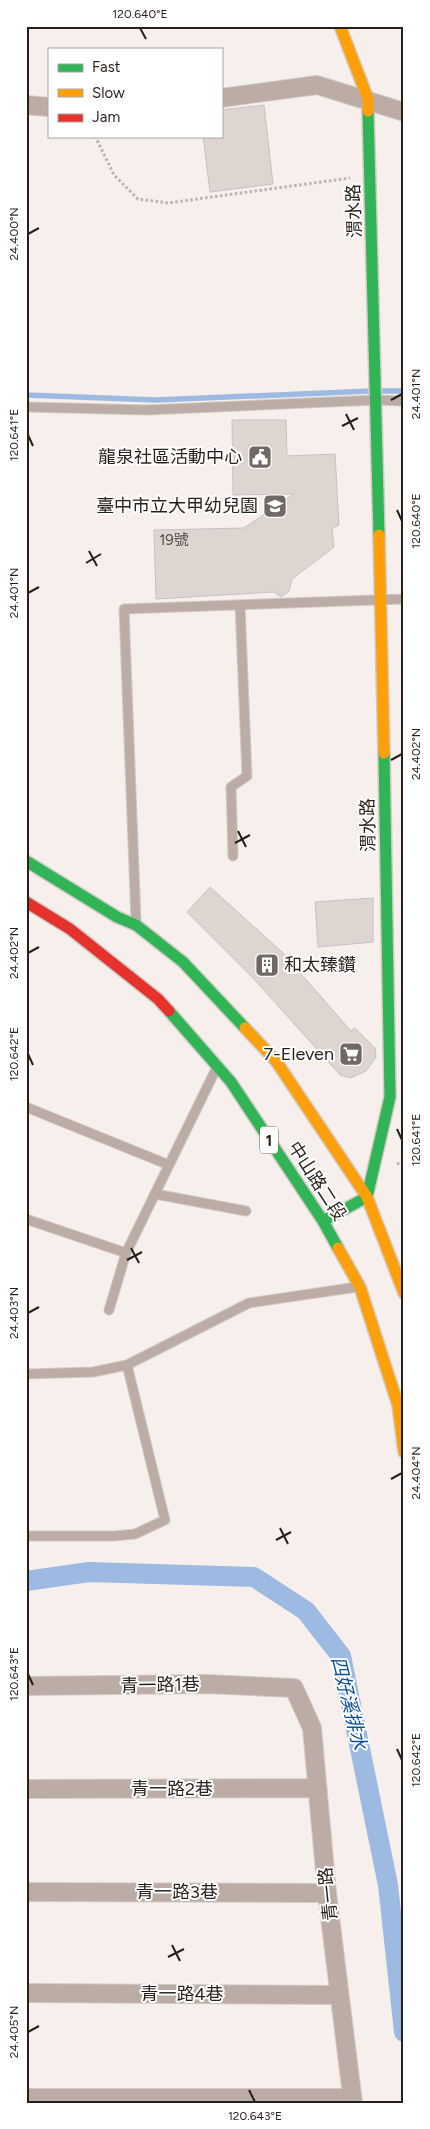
<svg xmlns="http://www.w3.org/2000/svg" width="430" height="2129" viewBox="0 0 430 2129" font-family="Figtree,'Noto Sans TC',sans-serif">
<style>
.lines{fill:none;stroke-linecap:round;stroke-linejoin:round}
.stream{stroke:#9cbae2;stroke-width:5.5}
.canal{stroke:#9cbae2;stroke-width:20}
.building{fill:#ded5d1;stroke:#c9c1bd}
.lane-casing{stroke:#d1cac6;stroke-width:11}
.street-casing{stroke:#d1cac6;stroke-width:20}
.fast-casing{stroke:#d1cac6;stroke-width:14}
.slow-casing{stroke:#d1cac6;stroke-width:14}
.jam-casing{stroke:#d1cac6;stroke-width:14}
.path{stroke:#bdb2ac;stroke-width:3;stroke-dasharray:2.5 2.5;stroke-linecap:butt}
.lane{stroke:#bbaca5;stroke-width:9}
.street{stroke:#bbaca5;stroke-width:18}
.fast{stroke:#30b455;stroke-width:11}
.slow{stroke:#ff9f0a;stroke-width:11}
.jam{stroke:#e5322d;stroke-width:11}
.ticks{fill:none;stroke:#281f1b;stroke-width:2}
.labels{text-anchor:middle;dominant-baseline:central;stroke-width:4;stroke-linejoin:round;paint-order:stroke}
.number-label{font-size:15px;fill:#564c48}
.shield{fill:#fff;stroke:#68625f;stroke-width:1}
.shield-label{font-size:16px;font-weight:bold;fill:#281f1b}
.street-label{font-size:18px;fill:#281f1b;stroke:#fff}
.poi-label{font-size:18px;fill:#281f1b;stroke:#fff;text-anchor:end}
.water-label{font-size:19px;font-style:italic;fill:#0c4f94;stroke:#fff}
.neatline{fill:none;stroke:#281f1b;stroke-width:2}
.ticks-label{font-size:12px;text-anchor:middle;fill:#281f1b}
</style>
<rect width="100%" height="100%" fill="#f7efeb"/>
<g class="lines">
<path class="stream" d="M381 391H404
M26 395 156 400 371 391"/>
<path class="canal" d="M26 1581 89 1572 254 1577 306 1611 341 1656 388 1885 404 2032"/>
</g>
<path class="building" d="M264 105 273 184 210 192 203 136H221V110Z
M232 420H286L287 456 335 454 339 525 332 529 334 547 292 579 289 591 281 597 274 592 156 599 154 530 244 528 294 494 233 495Z
M210 887 281 951 351 1031 355 1028 375 1048 376 1057 366 1071 351 1078 340 1075 254 979 187 912Z
M373 898V942L318 947 315 902Z"/>
<g class="lines">
<g class="lane-casing">
<path id="lane" d="M26 407 147 410 377 400 404 401
M233 856 231 787 247 776 240 605
M136 921 124 609 404 599
M26 1107 169 1165
M155 1194 246 1211
M26 1219 126 1253 216 1069
M109 1310 126 1253
M26 1374 93 1372 127 1365 249 1303 357 1287
M26 1536H114L135 1534 165 1520 127 1365"/>
</g>
<g class="street-casing">
<path id="street" d="M221 98 317 85 404 112
M26 105 49 107
M26 1686 207 1684 294 1688 312 1728 327 1893 353 2103
M26 1789 317 1788
M26 1892 327 1893
M26 1993 338 1995
M26 2098H352"/>
</g>
<g class="fast-casing">
<path id="fast" d="M368 111 379 535
M26 861 117 917 136 925 183 962 245 1028
M169 1011 231 1082 323 1221 338 1248
M323 1221 367 1197 390 1097 384 753"/>
</g>
<g class="slow-casing">
<path id="slow" d="M340 26 368 99V111
M379 535 384 753
M245 1028 276 1061 367 1197 404 1293
M338 1248 360 1287 398 1405 404 1452"/>
</g>
<g class="jam-casing">
<path id="jam" d="M26 902 70 929 158 999 169 1011"/>
</g>
<path class="path" d="M95 136 114 175 138 199 168 203 350 178
M397 1164 404 1161"/>
<use href="#lane" class="lane"/>
<use href="#street" class="street"/>
<use href="#fast" class="fast"/>
<use href="#slow" class="slow"/>
<use href="#jam" class="jam"/>
</g>
<path class="ticks" d="M140 28 146 39M28 234 39 228M391 400 402 394M346 414 354 430M342 426 358 418M28 435 33 446M397 510 402 521M89 551 97 566M86 563 101 554M28 593 39 587M391 760 402 754M238 831 246 847M235 843 250 835M28 953 39 947M28 1054 33 1065M397 1129 402 1140M131 1248 139 1263M127 1260 142 1252M28 1313 39 1307M391 1479 402 1473M280 1528 288 1544M276 1540 291 1532M28 1674 33 1685M397 1749 402 1760M172 1945 180 1961M168 1957 184 1949M28 2032 39 2026M249 2090 255 2102"/>
<defs>
<g id="civic-square" transform="scale(1.25)"><rect x="-9" y="-9" width="18" height="18" rx="4" fill="#706864" stroke="#fff"/><path d="M-.6-6.5H3V-4.5H.6V-3L4-1V1h2V6H-6V1h2V-1L-.6-3ZM-1.2 2.5V6h2.4V2.5Z" fill="#fff"/></g>
<g id="school-square" transform="scale(1.25)"><rect x="-9" y="-9" width="18" height="18" rx="4" fill="#706864" stroke="#fff"/><path d="M0-5L7-2L0 1L-7-2ZM-4 1L0 2.5L4 1V4Q0 6-4 4Z" fill="#fff"/></g>
<g id="building-square" transform="scale(1.25)"><rect x="-9" y="-9" width="18" height="18" rx="4" fill="#706864" stroke="#fff"/><path d="M-4-6H4V6H1V3H-1V6H-4ZM-2.5-4.3h1.7v1.8h-1.7ZM.8-4.3h1.7v1.8H.8ZM-2.5-1h1.7V.8h-1.7ZM.8-1h1.7V.8H.8Z" fill="#fff"/></g>
<g id="supermarket-square" transform="scale(1.25)"><rect x="-9" y="-9" width="18" height="18" rx="4" fill="#706864" stroke="#fff"/><path d="M-6-5.5h2.5l.6 2H6L4.5 2H-2.5L-4.4-4H-6ZM-1.5 3.2a1.3 1.3 0 1 0 .1 0ZM3 3.2a1.3 1.3 0 1 0 .1 0Z" fill="#fff"/></g>
</defs>
<g fill-rule="evenodd">
<use href="#civic-square" x="260" y="457"/>
<use href="#school-square" x="275" y="506"/>
<use href="#building-square" x="267" y="965"/>
<use href="#supermarket-square" x="351" y="1054"/>
</g>
<g class="labels">
<g class="number-label">
<text x="174" y="540">19號</text>
</g>
<rect class="shield" x="260" y="1126.5" width="18" height="27" rx="4"/>
<g class="shield-label">
<text x="269" y="1140">1</text>
</g>
<g class="street-label">
<text transform="translate(354 211) rotate(-92)">渭水路</text>
<text transform="translate(368 825) rotate(-91)">渭水路</text>
<text transform="translate(317 1181) rotate(57)">中山路二段</text>
<text transform="translate(160 1685) rotate(-1)">青一路1巷</text>
<text x="172" y="1789">青一路2巷</text>
<text x="177" y="1892">青一路3巷</text>
<text transform="translate(328 1894) rotate(-96)">青一路</text>
<text x="182" y="1994">青一路4巷</text>
</g>
<g class="poi-label">
<text x="242" y="457">龍泉社區活動中心</text>
<text x="258" y="506">臺中市立大甲幼兒園</text>
<text x="284" y="965" text-anchor="start">和太臻鑽</text>
<text x="334" y="1054">7-Eleven</text>
</g>
<g class="water-label">
<text transform="translate(349 1703) rotate(76)">四好溪排水</text>
</g>
</g>
<rect width="430" height="2129" fill="none" stroke="#ffffff" stroke-width="55"/>
<rect x="48" y="48" width="175" height="90" fill="#ffffff" stroke="#a9a5a4"/>
<rect x="58" y="64" width="25" height="8" fill="#30b455" stroke="#a9a5a4"/>
<text x="92" y="72" font-size="15" fill="#281f1b">Fast</text>
<rect x="58" y="89" width="25" height="8" fill="#ff9f0a" stroke="#a9a5a4"/>
<text x="92" y="98" font-size="15" fill="#281f1b">Slow</text>
<rect x="58" y="114" width="25" height="8" fill="#e5322d" stroke="#a9a5a4"/>
<text x="92" y="122" font-size="15" fill="#281f1b">Jam</text>
<rect x="28" y="28" width="374" height="2074" class="neatline"/>
<g class="ticks-label">
<text x="140" y="18">120.640°E</text>
<text transform="translate(14 234) rotate(-90)" y="4">24.400°N</text>
<text transform="translate(416 394) rotate(-90)" y="4">24.401°N</text>
<text transform="translate(14 435) rotate(-90)" y="4">120.641°E</text>
<text transform="translate(416 521) rotate(-90)" y="4">120.640°E</text>
<text transform="translate(14 593) rotate(-90)" y="4">24.401°N</text>
<text transform="translate(416 754) rotate(-90)" y="4">24.402°N</text>
<text transform="translate(14 953) rotate(-90)" y="4">24.402°N</text>
<text transform="translate(14 1054) rotate(-90)" y="4">120.642°E</text>
<text transform="translate(416 1140) rotate(-90)" y="4">120.641°E</text>
<text transform="translate(14 1313) rotate(-90)" y="4">24.403°N</text>
<text transform="translate(416 1473) rotate(-90)" y="4">24.404°N</text>
<text transform="translate(14 1674) rotate(-90)" y="4">120.643°E</text>
<text transform="translate(416 1760) rotate(-90)" y="4">120.642°E</text>
<text transform="translate(14 2032) rotate(-90)" y="4">24.405°N</text>
<text x="255" y="2120">120.643°E</text>
</g>
</svg>
